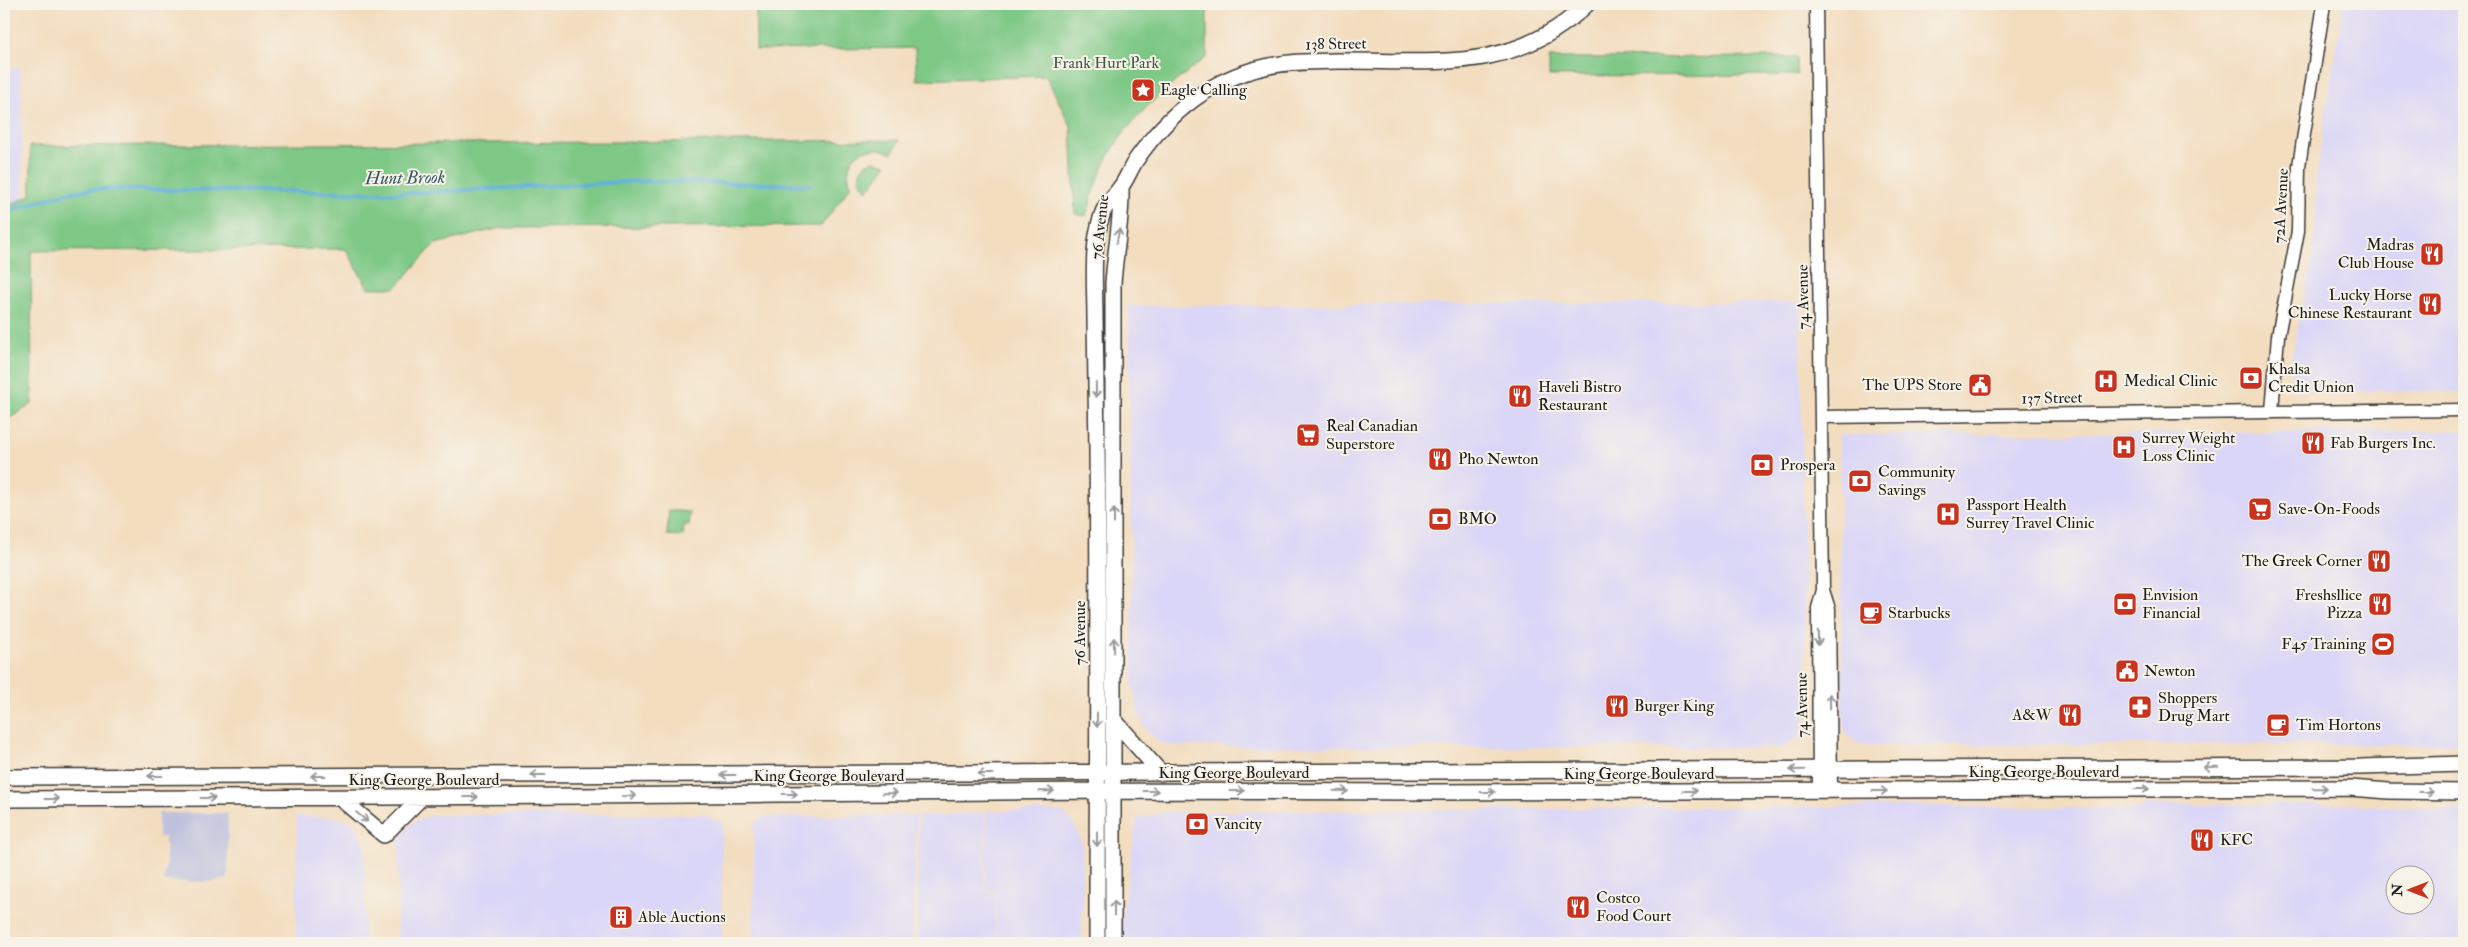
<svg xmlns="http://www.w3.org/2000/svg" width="2468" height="947" viewBox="0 0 2468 947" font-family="'IM FELL Double Pica',serif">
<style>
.built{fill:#dad6f7;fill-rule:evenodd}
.industrial{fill:#c0c2dd}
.green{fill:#7ec886;stroke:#4d7251}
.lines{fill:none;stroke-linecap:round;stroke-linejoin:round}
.stream{stroke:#5eb0d9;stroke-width:4}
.minor-casing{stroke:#3c3934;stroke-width:15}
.major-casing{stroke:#3c3934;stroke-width:18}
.minor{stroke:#fff;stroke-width:12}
.major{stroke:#fff;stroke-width:15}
.oneway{stroke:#999}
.labels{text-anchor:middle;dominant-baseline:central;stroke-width:4;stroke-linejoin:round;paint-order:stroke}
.street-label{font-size:16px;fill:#1c1c1c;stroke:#f7f3e8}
.park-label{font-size:16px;fill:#3e5841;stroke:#f7f3e8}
.poi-label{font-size:16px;fill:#1c1c1c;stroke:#f7f3e8;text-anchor:start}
.water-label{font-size:18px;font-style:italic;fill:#365768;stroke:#f7f3e8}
</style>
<rect width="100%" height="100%" fill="#f7f3e8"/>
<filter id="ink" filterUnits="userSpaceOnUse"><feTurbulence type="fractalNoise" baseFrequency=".02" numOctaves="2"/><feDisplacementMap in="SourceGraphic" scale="10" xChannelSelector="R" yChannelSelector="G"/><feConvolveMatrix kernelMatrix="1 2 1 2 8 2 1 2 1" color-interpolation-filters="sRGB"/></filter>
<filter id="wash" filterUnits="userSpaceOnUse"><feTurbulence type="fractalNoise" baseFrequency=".0096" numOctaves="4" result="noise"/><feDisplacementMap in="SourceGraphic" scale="20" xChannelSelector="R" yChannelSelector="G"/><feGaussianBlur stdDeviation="1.12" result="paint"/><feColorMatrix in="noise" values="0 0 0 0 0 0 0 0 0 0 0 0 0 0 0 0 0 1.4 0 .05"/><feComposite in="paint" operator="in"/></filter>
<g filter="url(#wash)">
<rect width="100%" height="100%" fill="#f3ddbf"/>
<path class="built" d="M2343 4H2464V392L2292 390 2291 363 2316 235V179Z
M21 68 23 199 4 208V69Z
M1800 302 1806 713 1800 736 1783 748 1175 746 1159 742 1147 730 1138 712 1133 686 1129 306Z
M2464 431V744L1864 745 1856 743 1845 732 1843 723 1839 435Z
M2348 804 2464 810V943H1121L1122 918 1137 818 1167 812 1930 806 2143 809 2144 805ZM2396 874H2426V904H2396Z
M987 811H1061L1073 822 1082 843V943H996V893L985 888Z
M985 813 984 890 995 894V943H917L919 816Z
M705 814 722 823V943H397L399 838 412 823 431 815Z
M917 815 912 943H753L754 824 763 817Z
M297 816 336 818 353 823 365 844V943H296Z"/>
<path class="industrial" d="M158 813H228V879L206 882 163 881 166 864 165 837H158Z"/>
<path class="green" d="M756 4H1207V57C1173 83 1140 108 1116 144 1101 166 1094 192 1086 216L1075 214 1071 126 1046 76 917 80 915 48 756 50Z
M1797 57V75L1549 76V58Z
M900 140 892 153C866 141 840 157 851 186L821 226 501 228 435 244 395 288H368L346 249 31 251 32 404 4 422V208L31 195 30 146Z
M873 161 887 164 867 191 859 180C860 170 862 163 873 161Z
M669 510 690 512 689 525H684L683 536 667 535Z"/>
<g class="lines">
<path class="stream" d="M4 212 66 193 92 189 410 193 643 181 809 185"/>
</g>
</g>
<g filter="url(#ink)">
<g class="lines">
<g class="minor-casing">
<path id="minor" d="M1816 4 1823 590 1829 609 1831 791
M2272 411 2278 336 2298 231 2299 166 2324 4
M1821 417 2464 410
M1819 791 1818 608 1823 590"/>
</g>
<g class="major-casing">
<path id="major" d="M1114 720 1161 773
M4 777 2360 767 2464 764
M340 798 384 835 422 797
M4 799 581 796 1097 791 1440 792 2350 788 2389 791 2464 792
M1097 943C1097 778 1099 613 1097 448 1096 405 1096 362 1095 318 1095 285 1091 247 1102 215 1105 204 1114 197 1120 188 1127 179 1130 169 1136 160 1167 115 1210 79 1265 67 1288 61 1312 62 1336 61 1430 60 1513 76 1587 4
M1113 943V284C1115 251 1122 220 1121 187"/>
</g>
<use href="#minor" class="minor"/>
<use href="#major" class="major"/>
</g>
<defs><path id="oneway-shaft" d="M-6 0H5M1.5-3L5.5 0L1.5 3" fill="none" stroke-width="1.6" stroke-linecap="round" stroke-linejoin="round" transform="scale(1.25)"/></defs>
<g class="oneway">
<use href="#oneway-shaft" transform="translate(1118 236) rotate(-79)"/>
<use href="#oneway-shaft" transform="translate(1096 390) rotate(89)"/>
<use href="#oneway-shaft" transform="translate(1114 516) rotate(-90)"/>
<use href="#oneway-shaft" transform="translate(1818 638) rotate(89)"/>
<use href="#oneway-shaft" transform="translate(1114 645) rotate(-90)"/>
<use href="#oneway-shaft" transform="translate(1830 701) rotate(-91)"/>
<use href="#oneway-shaft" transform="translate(1097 720) rotate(90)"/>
<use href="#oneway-shaft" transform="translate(2211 767) rotate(179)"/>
<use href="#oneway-shaft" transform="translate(1797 770) rotate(179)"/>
<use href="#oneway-shaft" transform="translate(985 774) rotate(180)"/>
<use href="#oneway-shaft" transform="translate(538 775) rotate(180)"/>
<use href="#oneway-shaft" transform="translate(728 775) rotate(180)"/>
<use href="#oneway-shaft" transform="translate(155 776) rotate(180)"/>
<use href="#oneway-shaft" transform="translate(318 776) rotate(180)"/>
<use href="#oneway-shaft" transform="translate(2320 788) rotate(-1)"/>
<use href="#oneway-shaft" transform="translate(2142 789)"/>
<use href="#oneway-shaft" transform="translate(1047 791) rotate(-1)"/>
<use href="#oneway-shaft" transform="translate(1151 791)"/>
<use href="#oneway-shaft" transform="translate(1237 791)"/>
<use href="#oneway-shaft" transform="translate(1341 791) rotate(1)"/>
<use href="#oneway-shaft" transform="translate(1690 791)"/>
<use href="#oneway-shaft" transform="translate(1880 791)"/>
<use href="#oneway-shaft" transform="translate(1488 792)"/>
<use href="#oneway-shaft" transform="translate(2426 792)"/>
<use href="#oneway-shaft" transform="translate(890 793) rotate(-1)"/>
<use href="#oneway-shaft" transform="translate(790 794)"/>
<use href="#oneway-shaft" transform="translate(629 796) rotate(-1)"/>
<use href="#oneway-shaft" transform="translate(471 797)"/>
<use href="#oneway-shaft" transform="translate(208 798)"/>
<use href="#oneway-shaft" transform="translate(52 799)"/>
<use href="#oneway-shaft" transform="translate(362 817) rotate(40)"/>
<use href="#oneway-shaft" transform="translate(1097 839) rotate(90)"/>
<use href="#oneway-shaft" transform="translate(1114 908) rotate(-90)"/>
</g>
</g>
<defs>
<g id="sight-square" transform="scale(1.25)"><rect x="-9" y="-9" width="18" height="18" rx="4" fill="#c8321e" stroke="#f7f3e8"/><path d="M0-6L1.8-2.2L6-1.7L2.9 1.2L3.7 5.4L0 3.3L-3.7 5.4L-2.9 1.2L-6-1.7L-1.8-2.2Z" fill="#fff"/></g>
<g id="restaurant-square" transform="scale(1.25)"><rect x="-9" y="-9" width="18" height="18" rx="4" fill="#c8321e" stroke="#f7f3e8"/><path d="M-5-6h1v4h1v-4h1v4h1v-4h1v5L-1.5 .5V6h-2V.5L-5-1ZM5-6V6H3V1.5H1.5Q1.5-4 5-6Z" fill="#fff"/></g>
<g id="bank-square" transform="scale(1.25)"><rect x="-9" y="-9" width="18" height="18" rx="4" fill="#c8321e" stroke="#f7f3e8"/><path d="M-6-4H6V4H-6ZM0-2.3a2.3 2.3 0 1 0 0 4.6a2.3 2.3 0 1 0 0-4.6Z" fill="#fff"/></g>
<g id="hospital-square" transform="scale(1.25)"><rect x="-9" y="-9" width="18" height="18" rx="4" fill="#c8321e" stroke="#f7f3e8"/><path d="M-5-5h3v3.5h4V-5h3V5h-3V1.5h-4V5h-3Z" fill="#fff"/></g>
<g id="civic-square" transform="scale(1.25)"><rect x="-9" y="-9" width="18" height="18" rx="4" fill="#c8321e" stroke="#f7f3e8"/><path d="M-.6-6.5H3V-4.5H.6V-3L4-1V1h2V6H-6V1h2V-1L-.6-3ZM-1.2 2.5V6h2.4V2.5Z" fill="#fff"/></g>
<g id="supermarket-square" transform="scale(1.25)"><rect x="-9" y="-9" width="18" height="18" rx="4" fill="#c8321e" stroke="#f7f3e8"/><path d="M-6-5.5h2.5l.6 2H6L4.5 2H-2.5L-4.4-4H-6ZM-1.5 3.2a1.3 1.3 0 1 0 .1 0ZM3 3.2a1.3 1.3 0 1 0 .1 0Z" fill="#fff"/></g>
<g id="cafe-square" transform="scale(1.25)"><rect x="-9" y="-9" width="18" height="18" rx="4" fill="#c8321e" stroke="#f7f3e8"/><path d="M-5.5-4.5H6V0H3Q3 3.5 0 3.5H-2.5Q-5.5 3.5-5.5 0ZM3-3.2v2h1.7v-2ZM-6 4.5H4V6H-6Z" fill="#fff"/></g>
<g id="stadium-square" transform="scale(1.25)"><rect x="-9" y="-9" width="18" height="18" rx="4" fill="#c8321e" stroke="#f7f3e8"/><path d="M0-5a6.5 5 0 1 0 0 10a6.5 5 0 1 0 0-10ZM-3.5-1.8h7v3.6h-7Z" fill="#fff"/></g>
<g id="pharmacy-square" transform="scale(1.25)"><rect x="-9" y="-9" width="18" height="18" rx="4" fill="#c8321e" stroke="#f7f3e8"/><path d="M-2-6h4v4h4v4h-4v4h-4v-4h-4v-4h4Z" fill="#fff"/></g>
<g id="building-square" transform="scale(1.25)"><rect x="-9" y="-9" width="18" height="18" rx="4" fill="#c8321e" stroke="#f7f3e8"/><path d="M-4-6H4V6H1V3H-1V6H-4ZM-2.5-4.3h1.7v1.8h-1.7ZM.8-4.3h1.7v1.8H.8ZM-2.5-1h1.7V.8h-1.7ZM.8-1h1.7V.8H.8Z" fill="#fff"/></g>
</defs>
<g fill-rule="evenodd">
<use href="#sight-square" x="1143" y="90"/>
<use href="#restaurant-square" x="2432" y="254"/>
<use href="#restaurant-square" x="2430" y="304"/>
<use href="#bank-square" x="2251" y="378"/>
<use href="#hospital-square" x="2106" y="381"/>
<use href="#civic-square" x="1980" y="385"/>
<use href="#restaurant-square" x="1520" y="396"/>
<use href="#supermarket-square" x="1308" y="435"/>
<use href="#restaurant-square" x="2313" y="443"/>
<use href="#hospital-square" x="2124" y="447"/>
<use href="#restaurant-square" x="1440" y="459"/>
<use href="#bank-square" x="1762" y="465"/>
<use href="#bank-square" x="1860" y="481"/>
<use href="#supermarket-square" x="2260" y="509"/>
<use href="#hospital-square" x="1948" y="514"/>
<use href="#bank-square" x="1440" y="519"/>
<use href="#restaurant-square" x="2379" y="561"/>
<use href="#bank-square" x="2125" y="604"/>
<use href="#restaurant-square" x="2380" y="604"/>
<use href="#cafe-square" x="1871" y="613"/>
<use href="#stadium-square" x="2383" y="644"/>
<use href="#civic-square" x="2127" y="671"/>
<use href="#restaurant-square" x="1617" y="706"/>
<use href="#pharmacy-square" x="2140" y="707"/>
<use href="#restaurant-square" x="2070" y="715"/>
<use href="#cafe-square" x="2278" y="725"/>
<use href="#bank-square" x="1197" y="824"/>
<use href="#restaurant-square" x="2202" y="840"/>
<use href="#restaurant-square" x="1578" y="907"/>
<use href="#building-square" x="621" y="917"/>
</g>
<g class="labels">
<g class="street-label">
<text transform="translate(1336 44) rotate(-1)">138 Street</text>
<text transform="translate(2281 206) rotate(-87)">72A Avenue</text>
<text transform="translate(1100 227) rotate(-84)">76 Avenue</text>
<text transform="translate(1803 297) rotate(-91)">74 Avenue</text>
<text transform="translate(2052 398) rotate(-1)">137 Street</text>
<text transform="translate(1080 633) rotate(-90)">76 Avenue</text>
<text transform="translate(1802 705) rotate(-91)">74 Avenue</text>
<text x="2044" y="772">King George Boulevard</text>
<text x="1234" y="773">King George Boulevard</text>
<text x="1639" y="774">King George Boulevard</text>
<text x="829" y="776">King George Boulevard</text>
<text x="424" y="780">King George Boulevard</text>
</g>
<g class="park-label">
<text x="1106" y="63">Frank Hurt Park</text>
</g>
<g class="poi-label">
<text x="1160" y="90">Eagle Calling</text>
<text x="2414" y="245" text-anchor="end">Madras<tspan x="2414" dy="18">Club House</tspan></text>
<text x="2412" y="295" text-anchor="end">Lucky Horse<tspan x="2412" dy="18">Chinese Restaurant</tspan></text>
<text x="2268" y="369">Khalsa<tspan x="2268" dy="18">Credit Union</tspan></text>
<text x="2124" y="381">Medical Clinic</text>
<text x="1962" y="385" text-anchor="end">The UPS Store</text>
<text x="1538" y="387">Haveli Bistro<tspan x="1538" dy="18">Restaurant</tspan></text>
<text x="1326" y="426">Real Canadian<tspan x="1326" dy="18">Superstore</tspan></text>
<text x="2142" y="438">Surrey Weight<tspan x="2142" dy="18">Loss Clinic</tspan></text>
<text x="2330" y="443">Fab Burgers Inc.</text>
<text x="1458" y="459">Pho Newton</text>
<text x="1780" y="465">Prospera</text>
<text x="1878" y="472">Community<tspan x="1878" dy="18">Savings</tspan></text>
<text x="1966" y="505">Passport Health<tspan x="1966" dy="18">Surrey Travel Clinic</tspan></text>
<text x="2278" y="509">Save-On-Foods</text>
<text x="1458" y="519">BMO</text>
<text x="2362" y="561" text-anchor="end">The Greek Corner</text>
<text x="2142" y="595">Envision<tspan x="2142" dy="18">Financial</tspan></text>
<text x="2362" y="595" text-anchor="end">Freshsllice<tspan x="2362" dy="18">Pizza</tspan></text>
<text x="1888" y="613">Starbucks</text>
<text x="2366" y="644" text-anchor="end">F45 Training</text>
<text x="2144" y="671">Newton</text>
<text x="2158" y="698">Shoppers<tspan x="2158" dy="18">Drug Mart</tspan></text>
<text x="1634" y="706">Burger King</text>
<text x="2052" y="715" text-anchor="end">A&amp;W</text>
<text x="2296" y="725">Tim Hortons</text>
<text x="1214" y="824">Vancity</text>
<text x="2220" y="840">KFC</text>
<text x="1596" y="898">Costco<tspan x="1596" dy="18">Food Court</tspan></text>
<text x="638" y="917">Able Auctions</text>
</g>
<g class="water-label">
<text transform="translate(405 178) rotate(-1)">Hunt Brook</text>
</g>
</g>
<rect width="2468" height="947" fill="none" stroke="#f7f3e8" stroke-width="20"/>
<g transform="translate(2410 890) rotate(270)"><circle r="24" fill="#f7f3e8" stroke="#9f9d96"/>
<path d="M0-4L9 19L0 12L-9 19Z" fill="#c8321e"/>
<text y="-8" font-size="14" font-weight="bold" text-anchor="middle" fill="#1c1c1c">N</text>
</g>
</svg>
